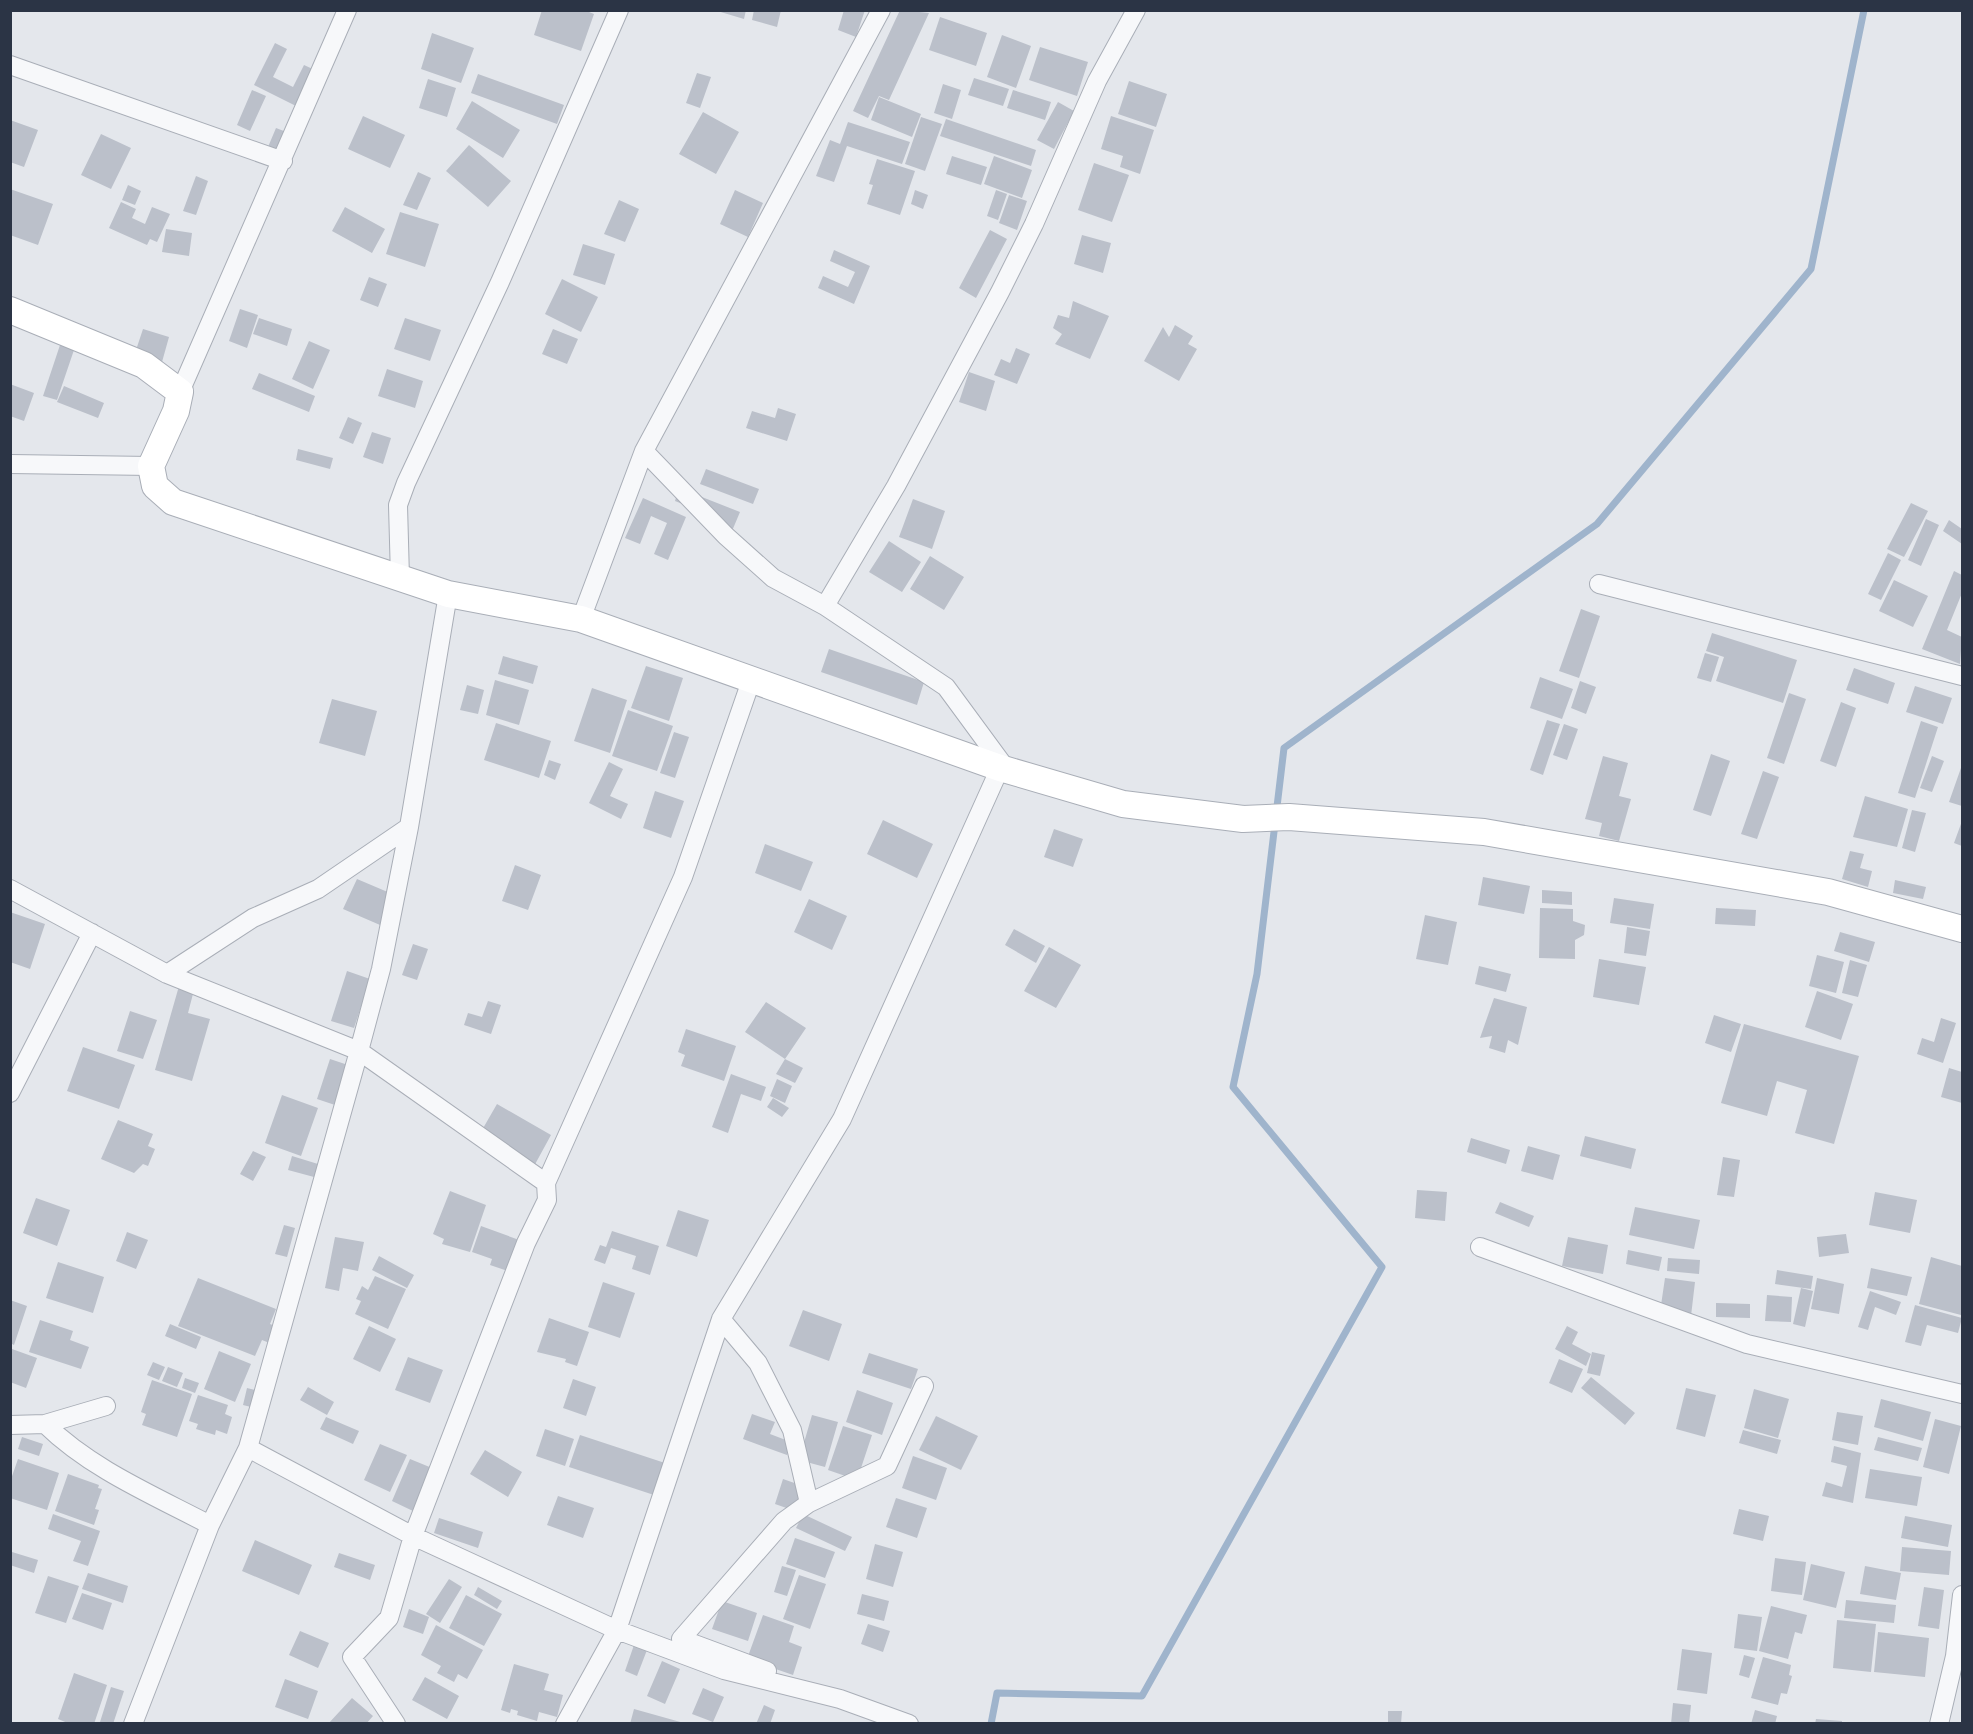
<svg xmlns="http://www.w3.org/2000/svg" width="1973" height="1734" viewBox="0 0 1973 1734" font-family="Lato,sans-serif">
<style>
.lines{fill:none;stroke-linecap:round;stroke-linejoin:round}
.stream{stroke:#9fb4cc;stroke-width:7}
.building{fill:#bbc0ca}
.street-casing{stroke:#a9aeb7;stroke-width:20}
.secondary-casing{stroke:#a9aeb7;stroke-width:28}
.street{stroke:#f7f8fa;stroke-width:18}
.secondary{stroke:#fff;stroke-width:26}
</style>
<rect width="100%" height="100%" fill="#e4e7ec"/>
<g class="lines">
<path class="stream" d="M991 1724 997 1693 1142 1696 1382 1267 1233 1087 1257 974 1284 748 1597 524 1811 269 1864 10"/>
</g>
<path class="building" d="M542 10H584L594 14 581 51 534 35Z
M714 10H746L744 19Z
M754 10H781L777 27 752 20Z
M844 10H865L856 37 838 30Z
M900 10 929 13 889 100 879 96 868 118 853 111Z
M940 17 987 33 976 66 929 50Z
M432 33 474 48 461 83 421 69Z
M1002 35 1031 46 1016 88 987 77Z
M275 43 287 49 273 77 293 87 304 65 317 71 298 107 254 85Z
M1040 47 1088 62 1077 96 1029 80Z
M697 73 711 77 700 108 686 103Z
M478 74 564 105 557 124 471 93Z
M974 78 1009 89 1003 106 968 95Z
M428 79 456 88 447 117 419 108Z
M1129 81 1167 94 1156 127 1118 114Z
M943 84 961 90 952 119 934 113Z
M252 90 266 96 250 131 237 125Z
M1013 90 1051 102 1045 120 1007 108Z
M879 97 921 114 912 137 871 120Z
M472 101 520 130 503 158 456 129Z
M1058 102 1074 111 1054 149 1037 140Z
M703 112 739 132 716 174 679 154Z
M363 116 405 135 390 168 348 149Z
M1111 116 1154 130 1140 174 1120 167 1123 156 1101 149Z
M921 117 942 124 925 171 905 164Z
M946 119 1036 150 1031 166 940 136Z
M10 120 38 130 24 167 10 162Z
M848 122 910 142 902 164 847 146 834 182 816 176 830 140 840 144Z
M276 128 289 133 281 152 268 147Z
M101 134 131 148 111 189 81 175Z
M469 145 511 181 488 207 446 171Z
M952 156 987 167 981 185 946 174Z
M994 156 1032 170 1022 198 984 184Z
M877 159 915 171 900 215 867 204 873 185 869 184Z
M1094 163 1129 175 1112 222 1078 210Z
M418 172 431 178 417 210 403 205Z
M196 176 208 181 196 215 183 211Z
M128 185 141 191 135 205 122 200Z
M10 189 53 204 38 245 10 235Z
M735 190 763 203 748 237 720 224Z
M915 190 928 195 923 209 911 204Z
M996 190 1007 194 998 220 987 216Z
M1009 195 1027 201 1017 230 999 223Z
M619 200 639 209 625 242 604 234Z
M121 202 136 209 132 218 145 224 152 207 170 214 157 242 150 239 147 245 109 228Z
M345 207 385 229 372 253 332 231Z
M400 212 439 224 425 267 386 254Z
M166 229 192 233 189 256 162 252Z
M990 230 1007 239 976 298 959 288Z
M1082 235 1111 243 1103 273 1074 264Z
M583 244 615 254 605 285 573 275Z
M834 250 870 266 854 304 818 288 823 276 848 287 855 272 830 261Z
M369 277 387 284 378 307 360 300Z
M562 279 598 297 581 332 545 314Z
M1073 301 1109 316 1090 359 1055 344 1062 334 1053 328 1058 315 1069 318Z
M240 309 258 315 247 348 229 341Z
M259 318 292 329 287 346 253 334Z
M405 318 441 330 430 361 394 349Z
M1175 325 1193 336 1188 344 1197 349 1179 381 1144 361 1163 327 1169 337Z
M143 329 169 337 162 362 135 353Z
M553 329 578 339 567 364 542 354Z
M309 341 330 350 313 389 292 379Z
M61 342 75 347 57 400 43 396Z
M1016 348 1030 354 1017 384 994 375 1001 359 1010 363Z
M387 369 423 381 415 408 378 396Z
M969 372 995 381 986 411 959 402Z
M259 373 315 396 309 412 252 389Z
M10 384 34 393 24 421 10 416Z
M64 386 104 403 98 418 57 402Z
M778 408 796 414 787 441 746 428 752 411 775 418Z
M348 417 362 423 353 444 339 438Z
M372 432 391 438 383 464 363 457Z
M298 449 333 458 330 469 296 460Z
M706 469 759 489 753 504 700 484Z
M679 488 740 512 732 531 708 514 675 501Z
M643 498 686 517 668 560 654 554 667 523 651 516 640 544 625 538Z
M913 499 945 511 932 549 899 537Z
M1911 503 1928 511 1904 557 1887 549Z
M1926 519 1939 525 1921 566 1908 560Z
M1949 520 1962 529V544L1943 531Z
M889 541 921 562 902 592 869 572Z
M1888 553 1901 560 1881 600 1868 594Z
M930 556 964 577 944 610 910 589Z
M1954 571 1962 575V593L1947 630 1962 637 1960 664 1922 649Z
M1894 580 1928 596 1913 627 1879 611Z
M1581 609 1600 616 1579 678 1559 671Z
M1712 633 1797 660 1783 703 1716 681 1724 657 1706 651Z
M829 649 924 682 917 705 821 672Z
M1705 653 1719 657 1711 682 1697 678Z
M503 656 538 666 533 684 498 674Z
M646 666 683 678 669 721 631 708Z
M1854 668 1895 683 1888 704 1846 690Z
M1540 677 1573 689 1562 719 1530 708Z
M495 680 529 690 519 725 486 715Z
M1580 681 1596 687 1586 714 1571 708Z
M467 685 484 690 478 714 460 710Z
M1915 686 1952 698 1943 724 1906 712Z
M592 688 627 700 610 753 574 741Z
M1789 693 1806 699 1784 764 1767 758Z
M332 699 377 711 365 756 319 743Z
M1841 702 1856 708 1836 767 1820 761Z
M628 710 673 726 657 771 612 756Z
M1547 720 1560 724 1543 775 1530 770Z
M1921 721 1938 727 1915 798 1898 793Z
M496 723 551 741 539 778 484 760Z
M1564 724 1578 729 1567 760 1553 755Z
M674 732 689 737 675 778 660 773Z
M1711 754 1730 761 1711 816 1693 810Z
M1603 756 1628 763 1619 796 1631 799 1619 841 1599 836 1602 823 1585 819Z
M1932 756 1944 761 1932 792 1920 788Z
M549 760 561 764 555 780 544 775Z
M609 762 623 769 610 796 628 804 621 819 589 803Z
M1962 765V806L1949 802Z
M1763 771 1779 777 1757 839 1741 834Z
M655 791 684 801 671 838 643 828Z
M1865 796 1908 809 1897 847 1853 837Z
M1912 810 1926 813 1915 852 1902 848Z
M883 820 933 844 917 878 867 854Z
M1962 821V846L1954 843Z
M1054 829 1083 839 1073 867 1044 857Z
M765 844 813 862 801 891 755 873Z
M1850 851 1864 854 1860 868 1872 871 1868 887 1842 879Z
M515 865 541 875 528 910 502 901Z
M1483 877 1530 886 1524 914 1478 905Z
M357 879 390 893 383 910 393 915 387 928 343 909Z
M1895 880 1926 887 1923 899 1893 893Z
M1542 890 1572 892V905L1542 903Z
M1614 898 1654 904 1650 929 1610 923Z
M809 899 847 916 832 950 794 932Z
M1540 908 1573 909V921L1585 925 1584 935 1575 940V959L1539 958Z
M1716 908 1756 910 1755 926 1715 924Z
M10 912 45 924 30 969 10 962Z
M1425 915 1457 922 1448 965 1416 959Z
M1627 927 1650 931 1646 956 1624 953Z
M1014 929 1045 946 1036 963 1005 945Z
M1840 932 1875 942 1869 962 1834 951Z
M413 944 428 949 417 980 402 975Z
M1049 947 1081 965 1056 1008 1024 991Z
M1817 955 1844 962 1836 993 1809 986Z
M1599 959 1646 967 1639 1005 1593 997Z
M1850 960 1867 965 1858 997 1842 993Z
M1479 966 1511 974 1506 992 1475 984Z
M347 971 370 979 354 1028 331 1021Z
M179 986 194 990 188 1013 210 1019 192 1081 155 1070Z
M1817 991 1853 1004 1841 1040 1805 1027Z
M1494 998 1527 1007 1518 1045 1508 1040 1505 1053 1489 1048 1492 1036 1480 1038Z
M488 1001 501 1005 491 1034 464 1025 468 1013 482 1017Z
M766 1002 806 1028 785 1059 803 1068 795 1083 776 1074 785 1059 745 1032Z
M130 1011 157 1020 143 1059 117 1051Z
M1714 1015 1741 1024 1731 1052 1705 1043Z
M1941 1018 1956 1023 1943 1063 1917 1054 1922 1038 1934 1042Z
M1744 1024 1859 1056 1834 1144 1795 1133 1807 1090 1777 1081 1767 1116 1721 1103Z
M686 1029 736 1046 724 1081 681 1066 685 1055 678 1052Z
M83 1047 135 1065 119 1109 67 1091Z
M330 1059 348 1065 335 1105 317 1099Z
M1949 1068 1962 1072V1103L1941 1097Z
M731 1074 766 1087 761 1101 741 1094 728 1133 712 1127Z
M777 1079 792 1086 785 1103 770 1096Z
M282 1095 318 1108 301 1156 265 1143Z
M773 1098 789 1108 782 1117 767 1107Z
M497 1104 551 1135 533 1168 478 1137Z
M118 1120 153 1134 148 1146 155 1149 148 1166 143 1164 134 1173 101 1159Z
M1585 1136 1636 1149 1631 1169 1580 1156Z
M1471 1138 1510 1150 1506 1164 1467 1152Z
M1528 1146 1560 1155 1553 1180 1521 1171Z
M253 1151 266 1157 253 1181 240 1174Z
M292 1156 318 1164 314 1177 288 1170Z
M1723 1157 1740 1160 1734 1197 1717 1195Z
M1417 1190 1447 1192 1445 1221 1415 1218Z
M450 1191 486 1205 470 1252 442 1244 444 1239 433 1234Z
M1875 1192 1917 1200 1910 1233 1869 1225Z
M36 1198 70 1210 57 1246 23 1233Z
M1500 1202 1534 1216 1529 1227 1495 1213Z
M1635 1207 1700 1220 1694 1249 1629 1235Z
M678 1210 709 1220 697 1257 666 1246Z
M284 1225 295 1228 287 1257 275 1254Z
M481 1226 522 1241 511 1272 490 1265 492 1259 472 1252Z
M612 1231 659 1246 650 1275 632 1269 636 1256 611 1248 605 1264 594 1260 600 1245 606 1247Z
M127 1232 148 1240 136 1269 116 1261Z
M1846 1234 1849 1253 1819 1257 1817 1237Z
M335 1237 364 1242 358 1271 343 1268 339 1291 325 1288Z
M1568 1237 1608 1245 1603 1274 1562 1266Z
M1628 1250 1662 1257 1659 1271 1626 1264Z
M379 1256 414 1275 407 1288 372 1270Z
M1931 1257 1962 1266 1961 1315 1919 1304Z
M1668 1258 1700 1260 1699 1274 1667 1271Z
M58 1262 104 1277 93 1313 46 1298Z
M1871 1268 1912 1277 1907 1296 1867 1288Z
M1777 1270 1813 1276 1811 1289 1775 1284Z
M375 1276 406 1289 388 1329 355 1314 361 1301 356 1299 362 1286 368 1290Z
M198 1278 276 1309 270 1324 278 1327 272 1344 262 1340 255 1356 178 1326Z
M1665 1278 1695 1282 1691 1316 1660 1312Z
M1817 1278 1844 1284 1839 1314 1811 1309Z
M603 1282 635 1293 620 1338 588 1327Z
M1801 1288 1813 1291 1805 1327 1793 1324Z
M1870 1291 1901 1302 1896 1315 1875 1307 1868 1330 1858 1327Z
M1767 1295 1792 1297 1791 1322 1765 1321Z
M10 1300 27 1306 14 1345 10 1343Z
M1716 1303 1750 1304V1318L1716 1317Z
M1915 1305 1962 1318 1958 1333 1927 1325 1921 1346 1905 1342Z
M803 1310 842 1324 829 1361 789 1346Z
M549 1318 589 1332 577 1366 565 1362 566 1359 537 1352Z
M40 1320 73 1331 70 1340 89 1347 81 1369 29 1352Z
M170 1324 201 1337 196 1349 165 1336Z
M369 1326 396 1339 380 1372 353 1359Z
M1567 1326 1578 1332 1572 1344 1591 1354 1586 1366 1555 1349Z
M12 1349 37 1358 26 1388 10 1382Z
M219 1351 251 1364 235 1402 204 1389Z
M1592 1352 1605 1355 1600 1376 1587 1373Z
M869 1353 918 1369 911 1389 862 1373Z
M408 1357 443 1370 430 1403 395 1390Z
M1559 1359 1583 1369 1572 1393 1549 1383Z
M153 1362 165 1367 159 1380 147 1375Z
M168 1367 183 1373 177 1387 162 1381Z
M1591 1377 1635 1413 1625 1425 1581 1388Z
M185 1378 199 1383 195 1393 182 1388Z
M573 1379 596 1387 586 1416 563 1408Z
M152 1380 192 1394 177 1437 142 1425 146 1414 141 1412Z
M308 1387 334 1402 327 1415 300 1400Z
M247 1388 259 1391 255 1408 243 1405Z
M1686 1388 1716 1395 1705 1437 1676 1429Z
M1754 1389 1789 1399 1778 1438 1744 1428Z
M857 1390 893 1403 882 1435 846 1422Z
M198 1395 228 1405 225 1414 232 1417 227 1434 216 1430 215 1435 196 1429 198 1424 189 1421Z
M1881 1399 1931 1412 1923 1441 1874 1427Z
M1837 1412 1863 1416 1858 1445 1832 1440Z
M752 1414 775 1422 770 1434 791 1442 787 1455 743 1439Z
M812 1415 838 1422 825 1467 799 1460Z
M936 1416 978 1436 961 1470 919 1450Z
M326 1417 359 1431 353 1444 320 1429Z
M1935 1419 1961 1426 1949 1474 1923 1467Z
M843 1426 872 1435 857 1480 828 1470Z
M545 1429 574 1439 565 1466 536 1456Z
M1743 1430 1781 1440 1777 1454 1739 1443Z
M580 1435 665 1463 654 1495 569 1467Z
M22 1437 43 1444 39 1456 18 1449Z
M1878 1437 1922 1448 1918 1461 1874 1450Z
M380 1444 407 1455 390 1492 364 1480Z
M1834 1446 1861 1453 1853 1503 1822 1496 1826 1482 1842 1487 1847 1466 1831 1462Z
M485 1450 522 1472 508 1497 470 1474Z
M913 1456 947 1468 936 1500 902 1488Z
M18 1459 59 1473 47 1510 10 1498V1482Z
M410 1459 432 1468 413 1511 392 1501Z
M1870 1469 1922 1477 1917 1506 1865 1498Z
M68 1474 99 1485 98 1488 102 1489 95 1509 99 1510 94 1525 55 1511Z
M783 1479 803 1486 795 1511 775 1504Z
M558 1496 594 1508 583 1538 547 1525Z
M896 1498 927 1508 917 1538 886 1527Z
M1739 1509 1769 1516 1763 1541 1733 1534Z
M53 1514 100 1531 88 1566 73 1561 81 1541 48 1529Z
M803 1514 852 1537 845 1551 796 1528Z
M1905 1516 1952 1525 1948 1547 1901 1538Z
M439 1518 483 1532 478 1548 434 1533Z
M795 1538 835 1552 825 1578 786 1564Z
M255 1540 312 1565 299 1595 242 1571Z
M875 1544 903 1552 893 1587 866 1579Z
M1902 1547 1951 1551 1949 1575 1900 1571Z
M12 1552 38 1560 34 1573 10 1565Z
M339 1553 375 1565 370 1580 334 1567Z
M1775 1558 1806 1562 1802 1595 1771 1591Z
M1811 1564 1845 1572 1836 1608 1803 1600Z
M782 1566 796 1570 787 1596 774 1592Z
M1865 1566 1901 1573 1896 1600 1860 1594Z
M88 1573 128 1586 123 1603 82 1589Z
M799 1575 826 1584 810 1629 783 1619Z
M48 1576 79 1586 66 1623 35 1613Z
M449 1579 462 1587 440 1623 426 1614Z
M478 1587 502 1601 497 1609 474 1595Z
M1924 1587 1944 1590 1939 1629 1918 1626Z
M82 1593 112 1603 103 1630 72 1619Z
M862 1594 889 1601 884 1621 857 1614Z
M466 1595 502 1614 484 1646 449 1628Z
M1846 1600 1896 1605 1894 1623 1844 1618Z
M722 1601 757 1613 748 1641 712 1629Z
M1771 1606 1807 1615 1802 1634 1795 1632 1788 1659 1759 1651Z
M409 1609 429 1617 423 1634 403 1627Z
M1738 1614 1762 1617 1757 1651 1734 1648Z
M763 1615 794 1626 789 1642 802 1647 793 1675 747 1659Z
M1837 1620 1876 1624 1871 1672 1833 1668Z
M868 1624 890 1631 883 1652 861 1644Z
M436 1625 483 1650 467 1679 458 1674 454 1682 437 1673 441 1666 421 1655Z
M300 1631 329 1643 318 1668 289 1655Z
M1878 1632 1929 1638 1925 1677 1874 1672Z
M634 1645 647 1650 637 1676 625 1671Z
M1682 1649 1712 1653 1707 1694 1677 1690Z
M1744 1655 1755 1658 1749 1678 1739 1675Z
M1763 1657 1791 1665 1789 1675 1792 1676 1787 1694 1781 1693 1778 1705 1751 1698Z
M662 1661 680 1669 665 1704 647 1696Z
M514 1664 549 1674 544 1690 563 1695 557 1717 539 1712 537 1721 517 1715 518 1711 511 1709 510 1713 501 1710Z
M74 1673 107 1685 94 1724H70L58 1719Z
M425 1677 459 1696 447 1719 412 1700Z
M285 1679 318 1691 308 1719 275 1707Z
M111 1687 124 1691 113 1724H106L100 1722Z
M703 1688 724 1697 713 1722 692 1714Z
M352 1698 373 1716 366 1724H328Z
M1673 1703 1691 1705 1689 1724H1671Z
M764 1705 775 1710 770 1724H756Z
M634 1709 684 1723V1724H630Z
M1755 1710 1777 1716 1775 1724H1751Z
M1388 1711H1402L1401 1724H1388Z
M1816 1719 1842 1721V1724H1815Z"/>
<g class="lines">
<g class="street-casing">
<path id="street" d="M10 65 283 161
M180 392 347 10
M644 451 726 536 773 578 825 606 946 687 1007 770
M10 464 151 466
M400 578 398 505 406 483 500 282 619 10
M1599 584 1962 676
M825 606 896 486 1000 292 1034 224 1097 81 1136 10
M581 619 644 451 881 10
M10 889 167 974 359 1051 546 1183
M167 974 253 918 318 889 409 827
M10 1093 92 933
M1480 1247 1747 1344 1962 1394
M45 1424 106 1406
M10 1425 45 1424C91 1469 153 1495 210 1525
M248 1448 413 1536 617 1630 724 1670 840 1699 909 1724
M809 1503 887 1466 924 1386
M681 1639 784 1521 809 1503 792 1430 758 1363 721 1319
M681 1639 767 1671
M133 1724 210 1525 248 1448 359 1051 381 969 409 827 448 594
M396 1724 352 1657 389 1618 413 1536 526 1243 547 1200 546 1183 683 877 752 678
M565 1724 617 1630 721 1319 842 1119 1000 768
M1939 1724 1955 1656 1962 1595"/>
</g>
<g class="secondary-casing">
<path id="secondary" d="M10 310 144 365 180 392 176 411 151 466 155 486 173 502 448 594 581 619 1000 768 1123 804 1243 819 1289 817 1484 832 1828 892 1962 929"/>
</g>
<use href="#street" class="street"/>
<use href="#secondary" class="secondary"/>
</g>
<rect width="1973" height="1734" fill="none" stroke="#2b3445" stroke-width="24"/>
</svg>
